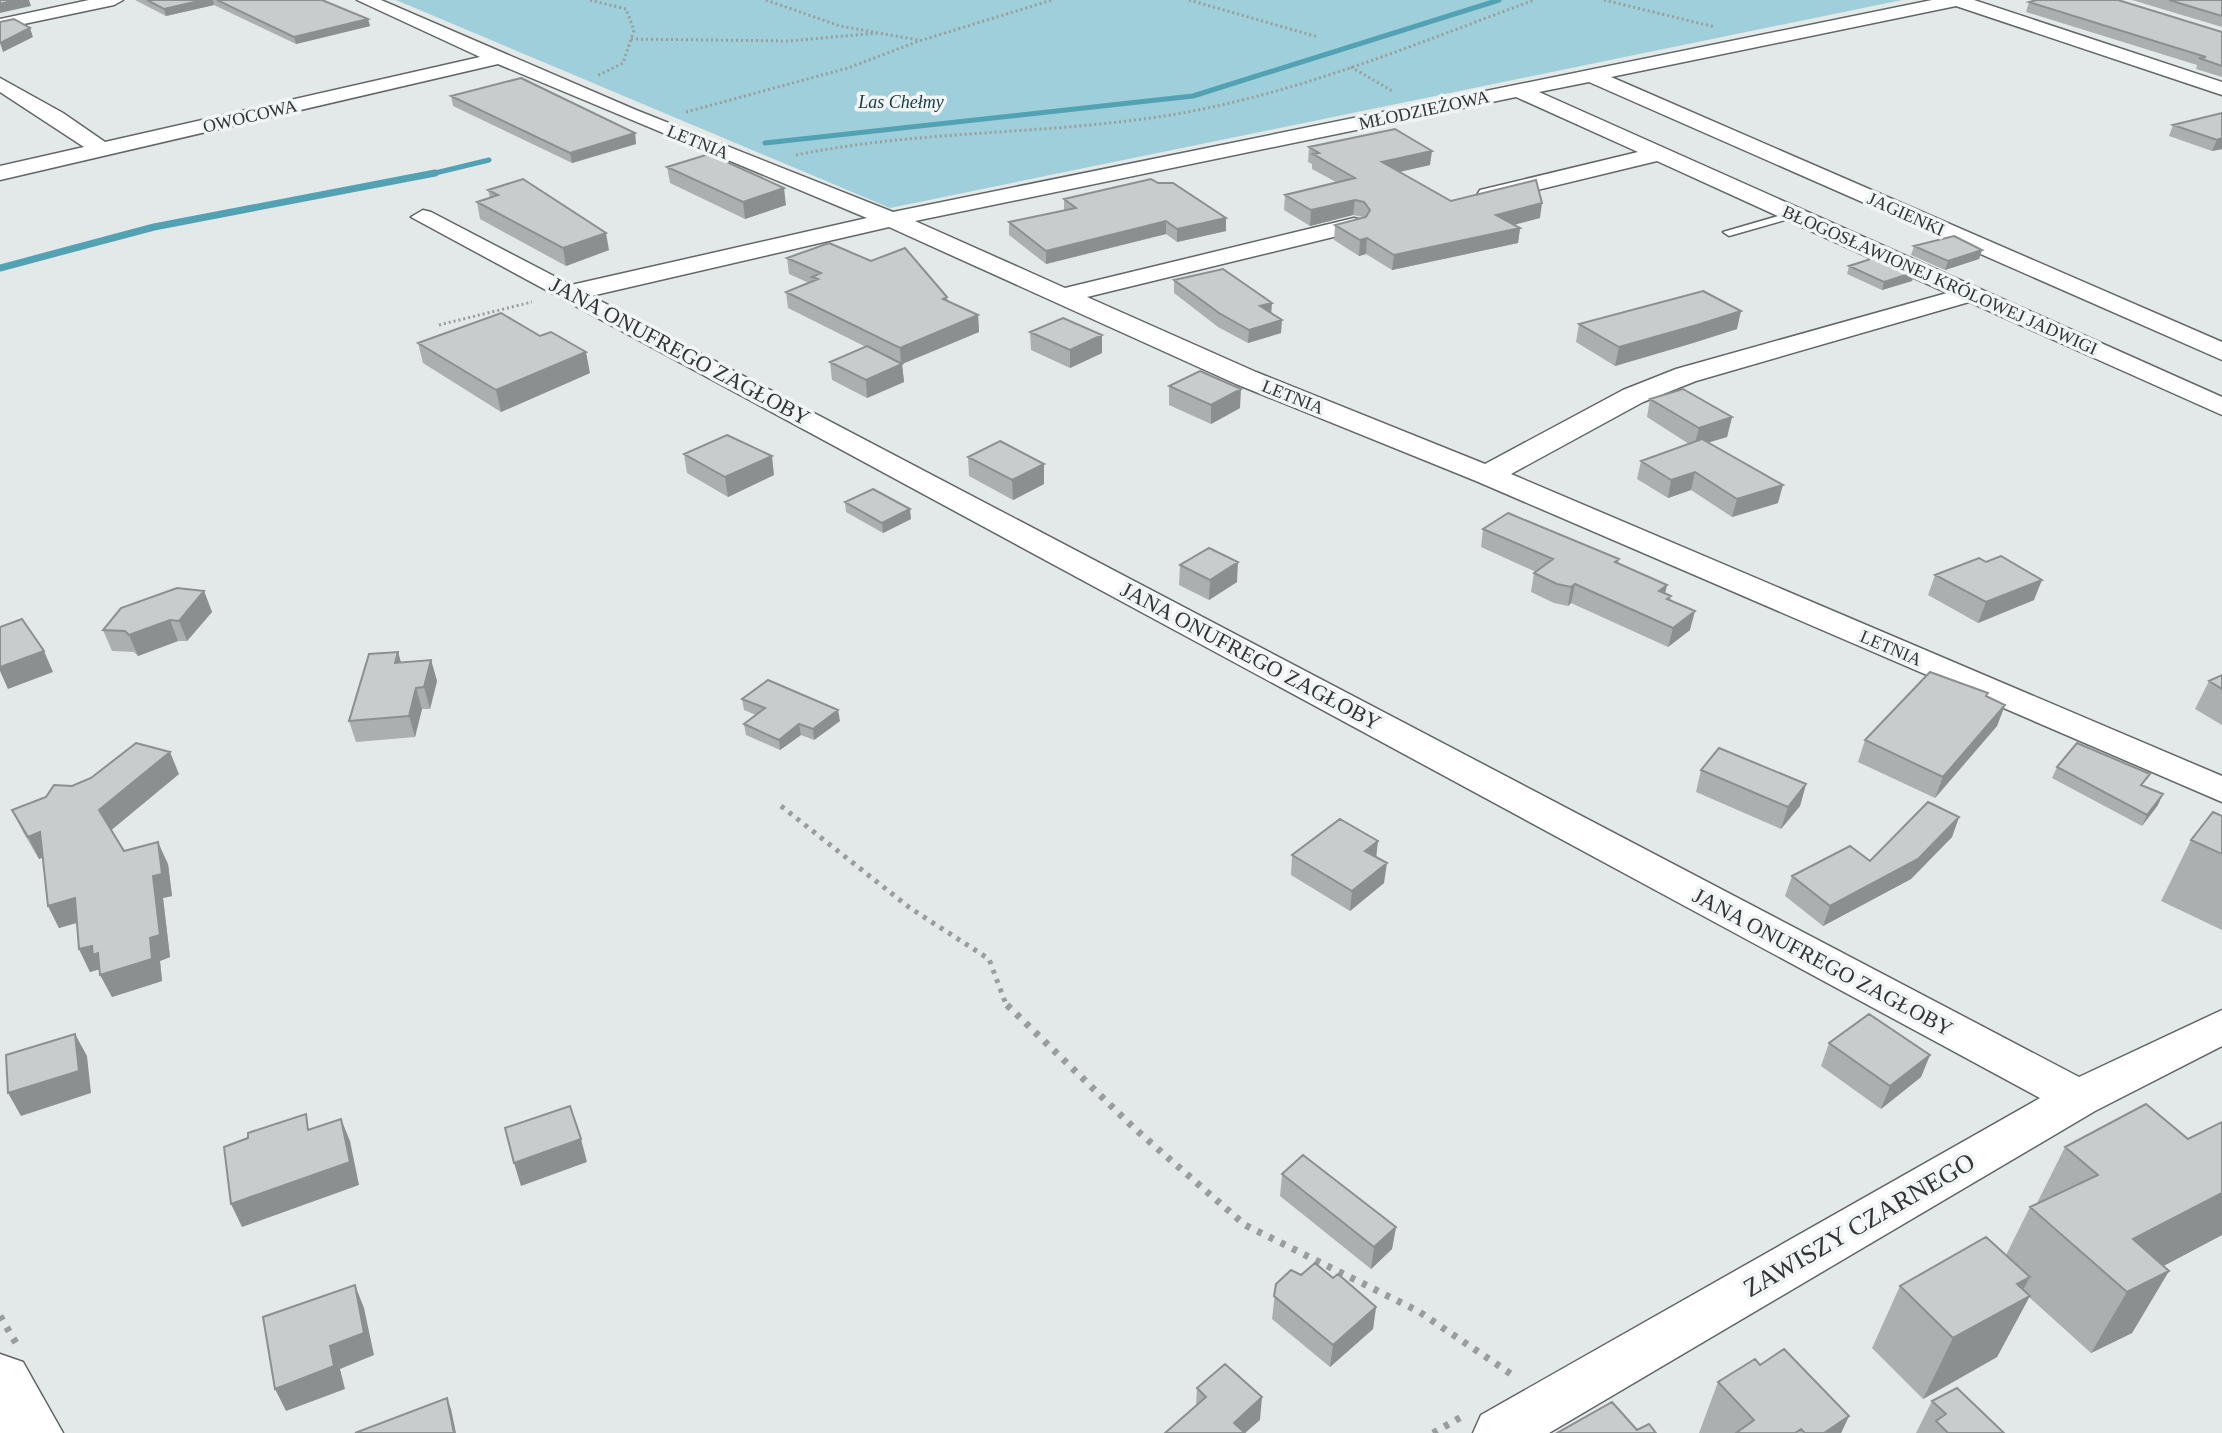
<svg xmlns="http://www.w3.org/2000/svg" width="2222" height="1433" viewBox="0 0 2222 1433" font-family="Georgia,serif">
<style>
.green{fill:#9ecfda}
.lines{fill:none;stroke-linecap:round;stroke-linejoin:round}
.stream-far1{stroke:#52a2b3;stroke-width:5}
.stream{stroke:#52a2b3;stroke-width:7}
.service-casing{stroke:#626667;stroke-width:3}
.minor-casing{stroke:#626667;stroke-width:3}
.tertiary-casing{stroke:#626667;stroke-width:3}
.path-far2{stroke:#9a9d9e;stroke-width:3;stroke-dasharray:2 3;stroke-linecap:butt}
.path-far1{stroke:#9a9d9e;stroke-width:5;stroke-dasharray:4 6;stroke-linecap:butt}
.path{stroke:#9a9d9e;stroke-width:7;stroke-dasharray:5 8;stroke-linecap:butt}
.service{fill:#fff;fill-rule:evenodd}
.minor{fill:#fff;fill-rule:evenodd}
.tertiary{fill:#fff;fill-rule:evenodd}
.wall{fill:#acafb0}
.shaded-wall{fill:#8c8f90}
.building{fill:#c8cccd;stroke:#8c8f90;stroke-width:2}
.labels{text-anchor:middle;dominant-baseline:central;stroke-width:7;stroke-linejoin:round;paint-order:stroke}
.far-park-label{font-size:18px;font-style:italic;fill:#163c44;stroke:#f1f5f6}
.far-street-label{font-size:18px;fill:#333435;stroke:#f1f5f6}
.street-label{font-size:22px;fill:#333435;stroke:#f1f5f6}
.near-street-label{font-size:26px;fill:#333435;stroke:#f1f5f6}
</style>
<rect width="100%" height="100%" fill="#e3e8e9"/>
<path class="green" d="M396 0H1902L890 208Z"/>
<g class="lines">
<path class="stream-far1" d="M765 143 1193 96 1499 0
M427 175 489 160"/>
<path class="stream" d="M0 268 154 227 435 173"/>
<g class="service-casing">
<path id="service" d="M1795 211 1801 214 1799 216 1729 236 1723 232Z"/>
</g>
<g class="minor-casing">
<path id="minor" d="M89 0H123L114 5 0 29V19Z
M357 0H381L636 110 893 212 1932 0H1974L2222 82V95L1956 6 1611 77 2222 342V360L1589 82 1539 92 2222 397V415L1969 302 1696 381 1643 402 1511 474 2222 776V802L1476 481 1236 384 889 227 591 296 2079 1077 2222 1010V1046L2095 1111 1549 1433H1473L1481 1415 2040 1098 411 217 423 210 431 212 571 285 867 218 498 64 0 180V166L84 147 0 92V78L63 113 105 142 480 57ZM1516 97 1638 152 1480 190 1477 195 1480 200 1488 202 1657 161 1947 293 1676 369 1623 390 1485 464 1256 372 1087 297 1362 230 1366 225 1362 220 1354 218 1065 288 915 221Z"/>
</g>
<g class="tertiary-casing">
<path id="tertiary" d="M0 1354 23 1362 63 1433H0Z"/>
</g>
<path class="path-far2" d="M590 0 626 9 634 30 623 63 597 76
M766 0 840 26 918 40
M1189 0 1318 37
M1604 0 1715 27
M631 39 789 41 878 33
M1351 67 1394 92
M686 112 848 68 919 41 1052 0
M796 155C918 130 1042 135 1164 116 1292 96 1413 45 1534 0
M439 325 532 302"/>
<path class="path-far1" d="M781 806 910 908 989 959 1007 1007"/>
<path class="path" d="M1007 1005 1134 1128 1245 1225 1418 1311 1517 1378
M0 1316 16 1343
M1433 1433 1463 1416"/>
<use href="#service" class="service"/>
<use href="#minor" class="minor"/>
<use href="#tertiary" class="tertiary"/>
</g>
<path class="wall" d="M135 0H322L368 19 370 26 296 44 214 5 166 16Z
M2132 0H2222V27Z
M2029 2 2222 32V77L2196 69 2197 65 2026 12Z
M451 96 635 133 636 144 572 163 453 106Z
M2222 113V149L2212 151 2169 136 2173 125Z
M1309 147 1430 165 1400 172 1451 201 1540 218 1514 224 1520 228 1518 243 1392 270 1366 254 1359 256 1334 240 1335 225 1363 217 1353 215 1310 226 1284 210 1285 195 1336 182 1312 169V164L1308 162Z
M667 167 786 205 745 219 670 183Z
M1158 183 1226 218V231L1177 242 1166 234 1046 264 1009 235V222L1064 210V199Z
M488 190 609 250 566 266 480 219 477 202 490 198Z
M1914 246 1982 250 1979 259 1945 270 1911 255Z
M787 258 947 297 948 301 978 315 979 332 902 364 904 382 867 398 832 380 830 362 866 347 788 308 786 292 809 283 789 274Z
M1849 266 1915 272 1912 281 1882 290 1847 274Z
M1174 280 1271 313 1281 333 1248 343 1218 327 1174 293Z
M1579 324 1737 329 1693 343 1615 366 1576 342Z
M1030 332 1102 353 1070 368 1031 350Z
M418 343 590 373 501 412 423 363Z
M1169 386 1240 408 1211 424 1169 405Z
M1650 399 1732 417 1727 437 1708 442 1778 503 1732 517 1691 490 1668 498 1637 479 1641 461 1689 444 1647 417Z
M684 454 774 475 728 497 687 473Z
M968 457 1044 484 1013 500 969 476Z
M845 502 911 519 883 533 846 512Z
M1483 529 1619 559 1618 563 1671 596 1670 600 1690 630 1668 647 1571 603 1568 606 1554 603 1531 592 1534 573 1536 572 1481 547Z
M1986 562 2034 600 1978 623 1928 595 1935 575Z
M1180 565 1237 582 1209 600 1179 585Z
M204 591 212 612 187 641H178L138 656 134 652 112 651 103 630Z
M398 652 401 663 431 660 437 681 430 709H422L415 737 356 742 349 721Z
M2222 675V725L2195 709 2209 681Z
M1987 697 2005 705 1997 726 1935 798 1858 762 1865 740Z
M742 699 840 721 814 740 801 735 780 750 746 735 744 724 756 715 744 710Z
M2057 767 2144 786 2158 805 2142 826 2052 778Z
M1701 770 1806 784 1800 806 1781 829 1696 792Z
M179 774 111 830 124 851 168 864 172 896 163 898 170 957 160 961 162 981 112 997 100 969 90 972 79 949 77 923 59 928 48 906 43 857 39 859 23 832 12 810 72 786Z
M2222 816V930L2161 901 2191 840Z
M1959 817 1952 837 1911 879 1823 926 1785 896 1792 876 1870 861Z
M1292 855 1376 857 1384 883 1350 911 1291 875Z
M1829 1043 1930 1055 1921 1077 1881 1109 1821 1066Z
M2222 1122V1235L2163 1266 2169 1271 2132 1333 2091 1353 2029 1297 1997 1357 1923 1399 1872 1348 1900 1286 2006 1255 2030 1207 2036 1205 2065 1147 2188 1139Z
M1282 1174 1396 1227 1392 1249 1371 1269 1280 1196Z
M1301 1275 1333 1278 1376 1307 1373 1329 1330 1367 1272 1319 1276 1284Z
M1760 1365 1849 1416 1841 1433H1699L1718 1382Z
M1197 1388 1260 1420 1196 1406Z
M1932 1401 2004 1433H1916Z"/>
<path class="shaded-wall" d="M15 0H29L31 6 0 13V4Z
M203 0H213L214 5 166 16 164 9Z
M368 19 370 26 296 44 294 37Z
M30 28 33 37 3 52 0 43Z
M635 133 636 144 572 163 570 153Z
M2222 138V149L2212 151 2217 140Z
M1432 151 1430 165 1380 176 1382 162Z
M784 188 786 205 745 219 743 202Z
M1355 200 1353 215 1310 226 1311 210Z
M1542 203 1540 218 1494 230 1496 215Z
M1226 218V231L1177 242V229Z
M1166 221V234L1046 264V251Z
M1520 228 1518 243 1392 270 1394 255Z
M606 233 609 250 566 266 563 248Z
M1367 238 1366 254 1359 256 1360 240Z
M1982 250 1979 259 1945 270 1948 261Z
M1915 272 1912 281 1882 290 1884 282Z
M1272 303 1271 316 1260 306Z
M1741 311 1737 329 1693 343 1615 366 1619 347Z
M978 315 979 332 902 364 904 382 867 398 866 380 901 364 900 348Z
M1282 320 1281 333 1248 343 1249 330Z
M1102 335V353L1070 368V350Z
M586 352 590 373 501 412 496 390Z
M1241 389 1240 408 1211 424V405Z
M1732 417 1727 437 1694 447 1699 428Z
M772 456 774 475 728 497 725 477Z
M1044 464V484L1013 500 1012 480Z
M1695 472 1691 490 1668 498 1671 480Z
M1783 485 1778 503 1732 517 1737 499Z
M910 509 911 519 883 533 882 523Z
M1238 562 1237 582 1209 600 1210 580Z
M2042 580 2034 600 1978 623 1986 602Z
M1575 584 1571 603 1568 606 1571 587Z
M1667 585 1663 603 1659 591Z
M204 591 212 612 187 641 179 621Z
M1695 611 1690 630 1668 647 1673 628Z
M170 620 178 641 138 656 129 635Z
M44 651 53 672 8 689 0 671V667Z
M398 652 404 673 395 663Z
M431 660 437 681 430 709 424 687Z
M416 688 422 709 415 737 409 716Z
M2005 705 1997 726 1935 798 1943 777Z
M838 710 840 721 814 740 813 729Z
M799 724 801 735 780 750 779 740Z
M170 752 179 774 109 832 99 810Z
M1806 784 1800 806 1781 829 1788 807Z
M2163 794 2158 805 2142 826 2147 815Z
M1959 817 1952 837 1911 879 1823 926 1830 906Z
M40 832 51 854 39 859 28 837Z
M1378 841 1376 860 1365 851Z
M158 842 168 864 172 896 163 898 170 957 160 961 162 981 112 997 100 975V969L90 972 79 949 92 946 150 938 153 876Z
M1387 863 1384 883 1350 911 1352 891Z
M75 898 86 920 59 928 48 906Z
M75 1034 87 1056 91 1093 21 1116 8 1093Z
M1930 1055 1921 1077 1881 1109 1890 1086Z
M341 1119 350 1141 359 1185 242 1227 231 1204Z
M581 1139 587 1162 521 1186 514 1163Z
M2222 1193V1235L2122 1288 2133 1239Z
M1396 1227 1392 1249 1371 1269 1374 1247Z
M2169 1271 2132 1333 2091 1353 2127 1292Z
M2030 1277 2016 1303 2030 1296 1997 1357 1923 1399 1953 1338 2017 1284Z
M355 1285 364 1308 374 1355 340 1369 345 1389 286 1411 275 1389 330 1346Z
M1376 1307 1373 1329 1330 1367 1333 1345Z
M1262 1397 1260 1420 1245 1433 1234 1423Z
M447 1398 451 1409 456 1433H454Z
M1849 1416 1841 1433H1824Z"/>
<path class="building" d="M0 0H15L0 4Z
M147 0H203L164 9Z
M217 0H322L368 19 294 37Z
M2037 0H2118L2222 32V66L2199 58 2206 57 2029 2Z
M2169 0H2222V16Z
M14 19 30 28 0 43V22Z
M521 78 635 133 570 153 451 96Z
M2222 113V138L2217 140 2173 125Z
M1395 129 1432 151 1382 162 1451 201 1536 180 1542 203 1496 215 1520 228 1394 255 1367 238 1360 240 1335 225 1366 217 1370 210 1364 202 1355 200 1311 210 1285 195 1355 178 1313 154 1319 153 1309 147Z
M709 154 784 188 743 202 667 167Z
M523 179 606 233 563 248 477 202 498 195 488 190Z
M1151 179 1158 183H1173L1226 218 1177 229 1166 221 1046 251 1009 222 1076 208 1064 199Z
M1954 236 1982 250 1948 261 1914 246Z
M829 243 871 261 905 248 947 297 943 299 978 315 900 348 786 292 818 279 812 277 821 273 787 258Z
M1880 256 1915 272 1884 282 1849 266Z
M1223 269 1272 303 1260 306 1282 320 1249 330 1219 313 1174 280Z
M1703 291 1741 311 1697 325 1619 347 1579 324Z
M501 313 540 336 551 332 586 352 496 390 418 343Z
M1063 318 1102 335 1070 350 1030 332Z
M867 346 902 364 866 380 830 362Z
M1200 371 1241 389 1211 405 1169 386Z
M1683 389 1732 417 1699 428 1650 399Z
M727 435 772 456 725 477 684 454Z
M1702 439 1783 485 1737 499 1695 472 1671 480 1641 461Z
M1000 441 1044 464 1012 480 968 457Z
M873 489 910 509 882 523 845 502Z
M1508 513 1619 559 1615 562 1667 585 1659 591 1671 596 1667 599 1695 611 1673 628 1575 584 1571 587 1557 584 1534 573 1553 559 1483 529Z
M1209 548 1238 562 1210 580 1180 565Z
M2001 556 2042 580 1986 602 1935 575 1979 558 1986 562Z
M177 588 204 591 179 621 170 620 129 635 125 631 103 630 121 608Z
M22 619 44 651 0 667V627Z
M398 652 395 663 431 660 424 687 416 688 409 716 349 721 369 654Z
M1930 672 1988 693 1986 696 2005 705 1943 777 1865 740Z
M2222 675V689L2209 681Z
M768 680 838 710 813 729 799 724 779 740 744 724 765 708 742 699Z
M136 743 170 752 99 810 124 851 158 842 162 874 153 876 160 935 150 938 152 959 100 975 98 953 93 955 92 946 79 949 75 898 48 906 40 832 28 837 12 810 46 797 54 785 72 786 91 778Z
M2077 743 2150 774 2141 785 2163 794 2147 815 2057 767Z
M1719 748 1806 784 1788 807 1701 770Z
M1928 802 1959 817 1918 859 1830 906 1792 876 1850 846 1870 861Z
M2213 812 2222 816V854L2191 840Z
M1340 819 1378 841 1365 851 1387 863 1352 891 1292 855Z
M1869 1014 1930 1055 1890 1086 1829 1043Z
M75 1034 79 1071 8 1093 6 1055Z
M2146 1104 2188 1139 2222 1122V1193L2133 1239 2169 1271 2127 1292 2030 1207 2098 1175 2065 1147Z
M570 1106 581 1139 514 1163 505 1128Z
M306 1114 308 1130 341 1119 350 1162 231 1204 224 1147 248 1138V1133Z
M1303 1155 1396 1227 1374 1247 1282 1174Z
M1986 1237 2030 1277 2017 1284 2030 1296 1953 1338 1900 1286Z
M1315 1263 1333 1278 1338 1274 1376 1307 1333 1345 1274 1296 1276 1284 1291 1270 1301 1275Z
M355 1285 364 1333 330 1346 334 1366 275 1389 263 1317Z
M1784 1349 1849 1416 1824 1433H1805L1801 1429 1795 1433H1736L1754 1420 1718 1382 1755 1359 1760 1365Z
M1225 1364 1262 1397 1234 1423 1245 1433H1165L1206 1397 1197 1388Z
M1957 1388 2004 1433H1948L1936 1421 1946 1414 1932 1401Z
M447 1398 454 1433H355Z
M1612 1402 1637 1430 1649 1424 1656 1433H1557Z"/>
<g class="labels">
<g class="far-park-label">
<text x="901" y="102">Las Chełmy</text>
</g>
<g class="far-street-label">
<text transform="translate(1424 110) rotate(-12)">MŁODZIEŻOWA</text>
<text transform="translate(250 116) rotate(-13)">OWOCOWA</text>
<text transform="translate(698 142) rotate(22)">LETNIA</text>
<text transform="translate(1906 214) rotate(24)">JAGIENKI</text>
<text transform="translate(1940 280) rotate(24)">BŁOGOSŁAWIONEJ KRÓLOWEJ JADWIGI</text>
<text transform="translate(1293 397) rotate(22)">LETNIA</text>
<text transform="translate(1891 648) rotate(23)">LETNIA</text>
</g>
<g class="street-label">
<text transform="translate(680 351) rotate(28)">JANA ONUFREGO ZAGŁOBY</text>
<text transform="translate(1251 656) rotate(28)">JANA ONUFREGO ZAGŁOBY</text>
<text transform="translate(1823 962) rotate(28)">JANA ONUFREGO ZAGŁOBY</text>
</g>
<g class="near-street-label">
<text transform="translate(1859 1225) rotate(-30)">ZAWISZY CZARNEGO</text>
</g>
</g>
</svg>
